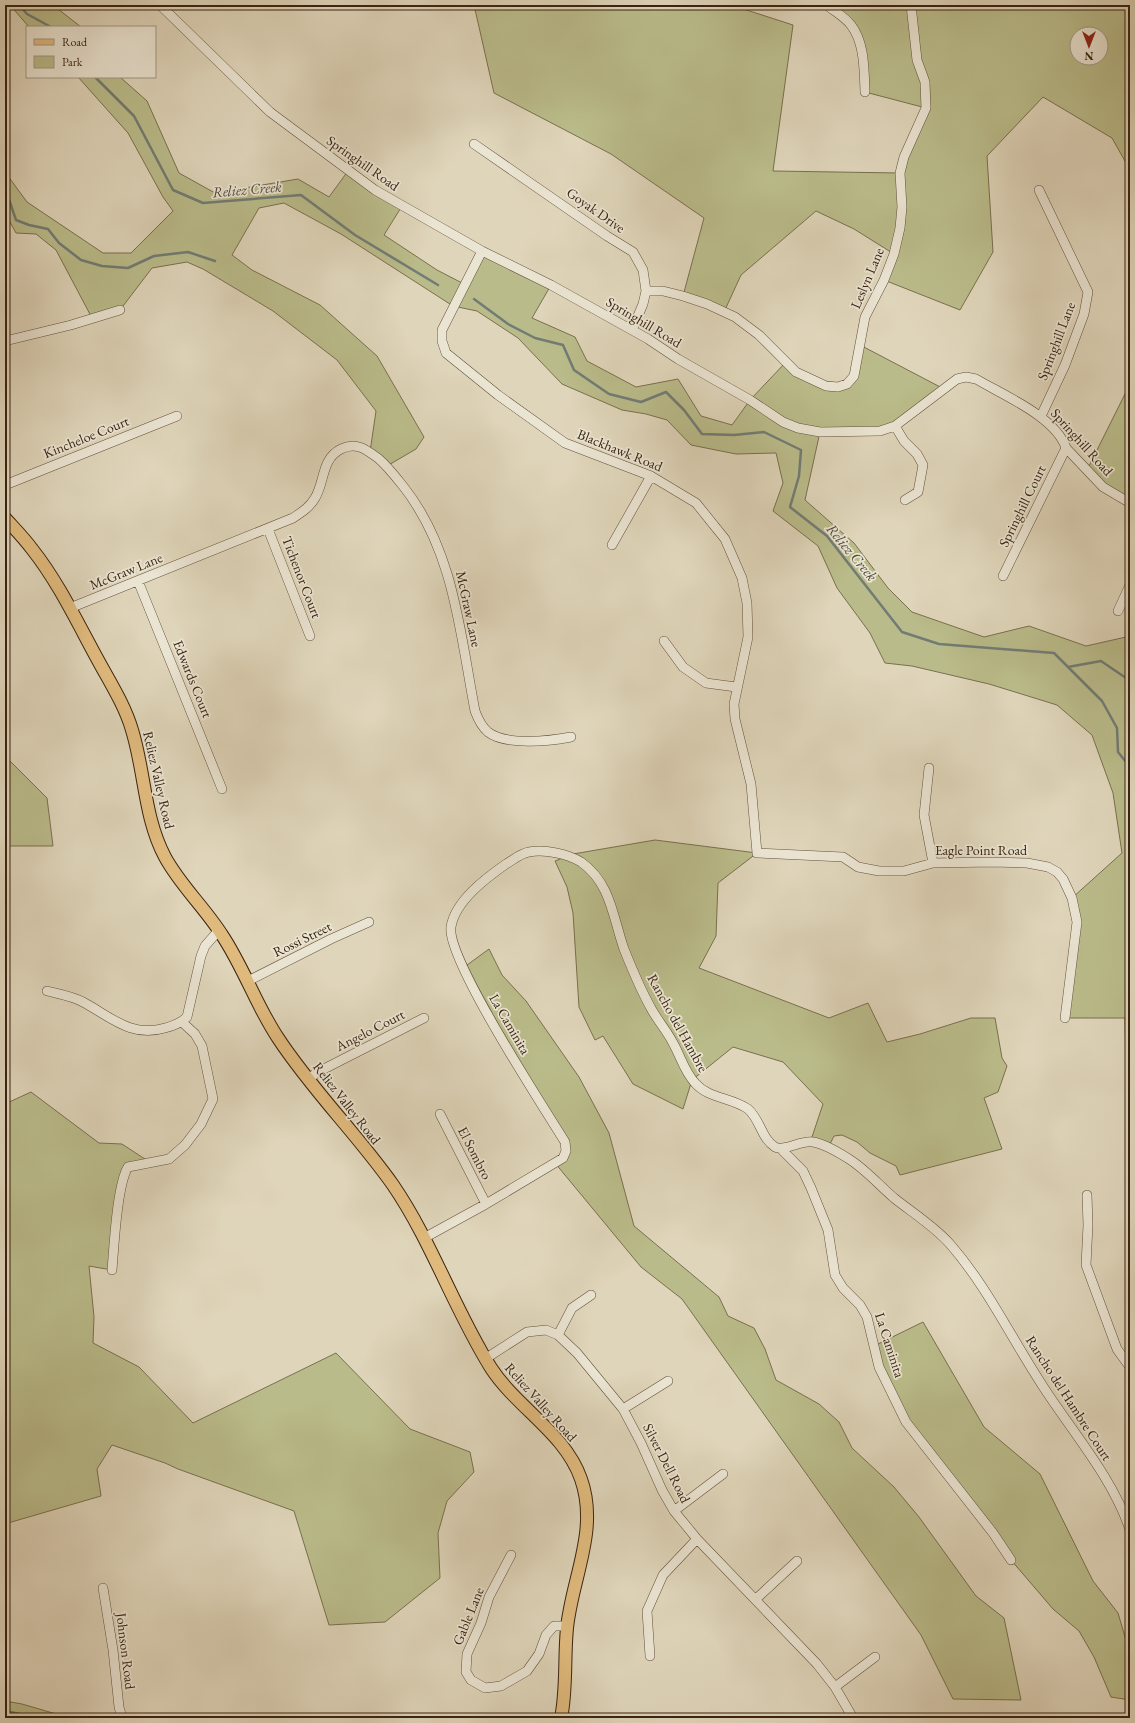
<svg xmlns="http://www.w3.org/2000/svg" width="1135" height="1723" viewBox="0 0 1135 1723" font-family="'EB Garamond',serif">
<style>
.green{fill:#babb8a;stroke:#7a6f4e;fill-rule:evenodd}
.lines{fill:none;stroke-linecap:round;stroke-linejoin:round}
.stream{stroke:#717c75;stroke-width:2.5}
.minor-casing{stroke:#63503b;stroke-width:10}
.major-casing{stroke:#3a2311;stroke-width:14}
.minor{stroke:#eae4d2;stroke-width:9}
.major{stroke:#e0ba7d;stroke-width:12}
.labels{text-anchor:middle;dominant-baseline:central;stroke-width:3.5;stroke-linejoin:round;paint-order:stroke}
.street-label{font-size:14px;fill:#3a2311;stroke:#eae4d2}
.water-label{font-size:15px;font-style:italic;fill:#51483b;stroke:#eae4d2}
</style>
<rect width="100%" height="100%" fill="#dfd5ba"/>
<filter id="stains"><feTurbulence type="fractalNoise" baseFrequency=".005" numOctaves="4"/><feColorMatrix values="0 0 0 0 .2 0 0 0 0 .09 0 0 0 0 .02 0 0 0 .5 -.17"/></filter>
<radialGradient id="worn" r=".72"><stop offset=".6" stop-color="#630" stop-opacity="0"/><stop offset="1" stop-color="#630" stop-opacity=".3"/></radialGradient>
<path class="green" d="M10 5H53L81 27H29Z
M474 5H731L793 25 773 171 900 173 926 108 865 92 856 33 827 5H1130V170L1112 138 1043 97 987 156 993 252 960 310 884 280 894 254 854 229 816 211 741 275 724 312 683 296 704 218 611 154 494 93ZM1077 34H1101V58H1077Z
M78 77H120L147 101 179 173 215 193 298 179 329 197 348 171 402 206 384 235 437 270 464 284 482 251 551 285 532 318 575 337 587 361 636 387 678 379 701 416 732 425 750 400 786 362 811 380 847 384 860 345 944 389 895 426 820 432 805 500 854 543 888 588 912 612 984 637 1029 626 1086 646 1126 637 1130 638V1147L1127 1137 1125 1018H1065L1076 939 1072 898 1122 853 1113 793 1092 735 1057 705 989 684 912 666 885 663 870 633 837 588 818 546 773 511 783 483 776 453 736 454 691 445 667 420 646 414 622 410 562 384 518 338 477 311 453 306 341 234 284 203 259 208 232 255 252 270 320 305 377 356 424 437 416 449 387 466 370 452 376 411 337 360 273 311 203 269 187 262 152 268 120 310 92 318 56 250 36 234 16 233 5 213V172L27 202 103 253H131L173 211 163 197 128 133Z
M1130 384V503L1087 470Z
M5 756 47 798 53 846H5Z
M655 840 757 853 718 883 716 936 699 968 829 1018 868 1003 887 1042 920 1034 971 1018H995L1002 1058 1007 1066 998 1092 984 1098 1002 1149 900 1175 896 1166 870 1153 857 1142 842 1135 834 1136 830 1144 812 1137 823 1104 783 1062 733 1047 692 1080 683 1109 633 1084 603 1036 595 1040 579 1007 573 913 567 887 555 861 573 854Z
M489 949 502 975 526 1001 579 1077 609 1133 634 1226 719 1297 728 1316 754 1328 765 1349 776 1380 819 1404 839 1422 852 1448 894 1487 919 1517 976 1596 1004 1618 1021 1700 953 1699 921 1635 682 1299 641 1267 555 1163 566 1151 463 968Z
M31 1092 99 1143 122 1144 151 1163 128 1167 112 1270 89 1266 94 1317 93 1343 139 1367 193 1423 336 1353 410 1429 470 1452 474 1472 447 1501 438 1533 440 1578 385 1622 329 1625 294 1511 178 1469 165 1463 112 1445 97 1469 101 1496 8 1523 5 1514V1104Z
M923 1322 984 1427 1040 1474 1093 1581 1118 1613 1130 1654V1700L1111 1697 1094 1657 1079 1631 1053 1609 1011 1560 906 1422 874 1346Z
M5 1701 22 1704 70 1718H5Z"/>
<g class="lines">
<path class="stream" d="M19 5 27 14 51 27
M95 77 134 116 173 190 203 203 301 195 355 235 438 285
M5 188 16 220 29 225 48 229 59 243 81 260 102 266 128 268 154 256 188 252 215 261
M474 299 508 324 535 338 563 345 574 370 609 394 641 402 666 392 684 410 702 434 734 435 764 432 801 450 799 476 790 507 827 536 902 632 939 644 1054 653 1068 667 1101 661 1126 678
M1068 667 1102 701 1117 728 1118 752 1130 767
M5 1711 40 1718"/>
<g class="minor-casing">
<path id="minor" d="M160 5 270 112 375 190 482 251 551 285 648 339 678 359 750 400 783 422 798 428 820 432 880 431 895 426 957 379 966 377 976 379C1003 395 1056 417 1066 448L1103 487 1130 503
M827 5C834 11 845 17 851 25 865 43 864 71 865 92
M474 144 607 236 633 252 643 270 646 291 643 304 632 330
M1039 190 1088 292 1084 314 1065 365 1041 416
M482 251 442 330V341L446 353 498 395 565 443 651 476 696 503 725 539 742 578 747 603 748 637 734 704 735 719 751 784 757 853 843 857 858 867 879 871H904L933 863 994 862 1027 863 1048 867 1057 872 1063 879 1072 898 1077 922 1065 1018
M646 291H663L683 296 707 304 735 317 759 335 796 372 826 386 838 387 847 384 854 376 865 317 884 280 894 254 900 228 902 207 900 173 904 157 926 108 925 82 917 60 911 5
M5 341 71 325 120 310
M895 426 904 441 917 454 923 465 918 492 905 500
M5 485 177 416
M268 529 310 636
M612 545 651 476
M1003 576 1066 448
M138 581 222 789
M70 608 293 518C302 512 310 507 315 498 325 482 321 459 341 449 356 441 367 450 379 459 388 467 395 476 403 486 454 550 460 633 475 711 478 719 482 727 488 732 506 746 550 741 571 737
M1118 611 1130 585
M664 641 683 667 706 683 736 687
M929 768 924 815 933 863
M248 981 331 939 369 922
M47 991C59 994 72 996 83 1002 111 1017 131 1038 165 1028 173 1026 181 1023 187 1017L201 956 205 946 219 930
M308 1080 316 1073 424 1018
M440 1114 486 1204
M781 1149 803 1171 811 1188 828 1230 835 1275 843 1288 860 1305 867 1317 879 1367 906 1422 993 1533 1011 1560
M1087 1195 1088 1225 1086 1265 1117 1349 1130 1367
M424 1238 486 1204 563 1158 566 1151 565 1142C544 1108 446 958 451 927 455 901 486 878 506 864 513 860 521 853 529 852 545 849 568 854 581 862 611 883 613 918 624 949 632 969 641 991 652 1010 658 1021 667 1031 673 1043 681 1057 684 1071 695 1083 709 1099 731 1097 748 1109 760 1119 761 1138 775 1147 783 1152 801 1140 813 1142 825 1144 838 1152 849 1159 865 1169 879 1185 894 1198 913 1213 934 1226 950 1244 990 1290 1014 1344 1048 1394 1076 1436 1114 1481 1130 1530
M112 1270C114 1247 117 1185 128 1167L169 1159 185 1145 201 1124 213 1099 202 1046 195 1034 182 1022
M558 1335 572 1308 591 1295
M485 1359 527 1332 546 1330 558 1335 577 1353 623 1409 641 1443 662 1490 674 1511 697 1539 817 1664 835 1687 853 1718
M623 1409 668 1381
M674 1511 723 1474
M511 1555 489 1597 481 1623 467 1654 466 1672 471 1680 485 1688 501 1686 527 1671 539 1654 546 1635 554 1626H567
M103 1588 113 1650 119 1707 122 1718
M756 1599 797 1561
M650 1656 647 1611 663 1575 697 1539
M835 1687 875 1657"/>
</g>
<g class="major-casing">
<path id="major" d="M5 518C14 528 24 538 32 549 59 583 78 624 99 662 111 684 125 706 132 730 145 772 144 818 165 857 180 885 205 908 222 935 244 968 256 1005 278 1038 312 1090 357 1134 393 1185 432 1242 454 1309 491 1368 517 1408 565 1433 581 1479 599 1530 572 1578 567 1628 564 1658 567 1689 561 1718"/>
</g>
<use href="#minor" class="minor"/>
<use href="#major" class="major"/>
</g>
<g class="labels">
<g class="street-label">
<text transform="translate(363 163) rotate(35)">Springhill Road</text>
<text transform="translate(596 210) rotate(35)">Goyak Drive</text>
<text transform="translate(867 278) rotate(-67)">Leslyn Lane</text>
<text transform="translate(644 322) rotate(31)">Springhill Road</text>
<text transform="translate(1056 341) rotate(-69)">Springhill Lane</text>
<text transform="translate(86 437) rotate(-22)">Kincheloe Court</text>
<text transform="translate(1082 442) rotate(48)">Springhill Road</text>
<text transform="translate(620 450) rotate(22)">Blackhawk Road</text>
<text transform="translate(1022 506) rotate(-64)">Springhill Court</text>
<text transform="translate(126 571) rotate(-22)">McGraw Lane</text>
<text transform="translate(302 577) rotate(69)">Tichenor Court</text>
<text transform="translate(469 609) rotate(78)">McGraw Lane</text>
<text transform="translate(193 679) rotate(68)">Edwards Court</text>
<text transform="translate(159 780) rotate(77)">Reliez Valley Road</text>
<text x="981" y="850">Eagle Point Road</text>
<text transform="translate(302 939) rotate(-26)">Rossi Street</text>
<text transform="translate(678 1023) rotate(61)">Rancho del Hambre</text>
<text transform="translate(510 1024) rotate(60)">La Caminita</text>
<text transform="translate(370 1030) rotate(-27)">Angelo Court</text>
<text transform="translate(347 1103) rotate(52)">Reliez Valley Road</text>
<text transform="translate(475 1153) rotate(63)">El Sombro</text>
<text transform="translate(890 1345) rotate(72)">La Caminita</text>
<text transform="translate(1069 1398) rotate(57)">Rancho del Hambre Court</text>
<text transform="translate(541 1402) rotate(48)">Reliez Valley Road</text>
<text transform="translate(667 1463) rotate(63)">Silver Dell Road</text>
<text transform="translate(468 1616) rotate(-68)">Gable Lane</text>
<text transform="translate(126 1651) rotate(83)">Johnson Road</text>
</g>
<g class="water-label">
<text transform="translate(247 189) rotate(-5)">Reliez Creek</text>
<text transform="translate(852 552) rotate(50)">Reliez Creek</text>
</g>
</g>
<rect width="1135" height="1723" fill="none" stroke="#dfd5ba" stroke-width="20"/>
<rect x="6" y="6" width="1123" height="1711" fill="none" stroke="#3a2311" stroke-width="2"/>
<rect x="10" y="10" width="1115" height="1703" fill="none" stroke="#3a2311"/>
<rect x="26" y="26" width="130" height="52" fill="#eae4d2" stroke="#a49785"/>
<rect x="34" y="39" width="20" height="6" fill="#e0ba7d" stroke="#a49785"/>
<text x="62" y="46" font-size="12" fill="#3a2311">Road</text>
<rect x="34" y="56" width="20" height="12" fill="#babb8a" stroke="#a49785"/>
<text x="62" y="66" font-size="12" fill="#3a2311">Park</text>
<g transform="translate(1089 46) rotate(180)"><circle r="19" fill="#eae4d2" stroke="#a49785"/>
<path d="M0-3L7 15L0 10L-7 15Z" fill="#8f2418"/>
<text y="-6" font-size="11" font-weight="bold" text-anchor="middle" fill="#3a2311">N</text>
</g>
<rect width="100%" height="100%" filter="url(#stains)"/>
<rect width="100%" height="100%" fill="url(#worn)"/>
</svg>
